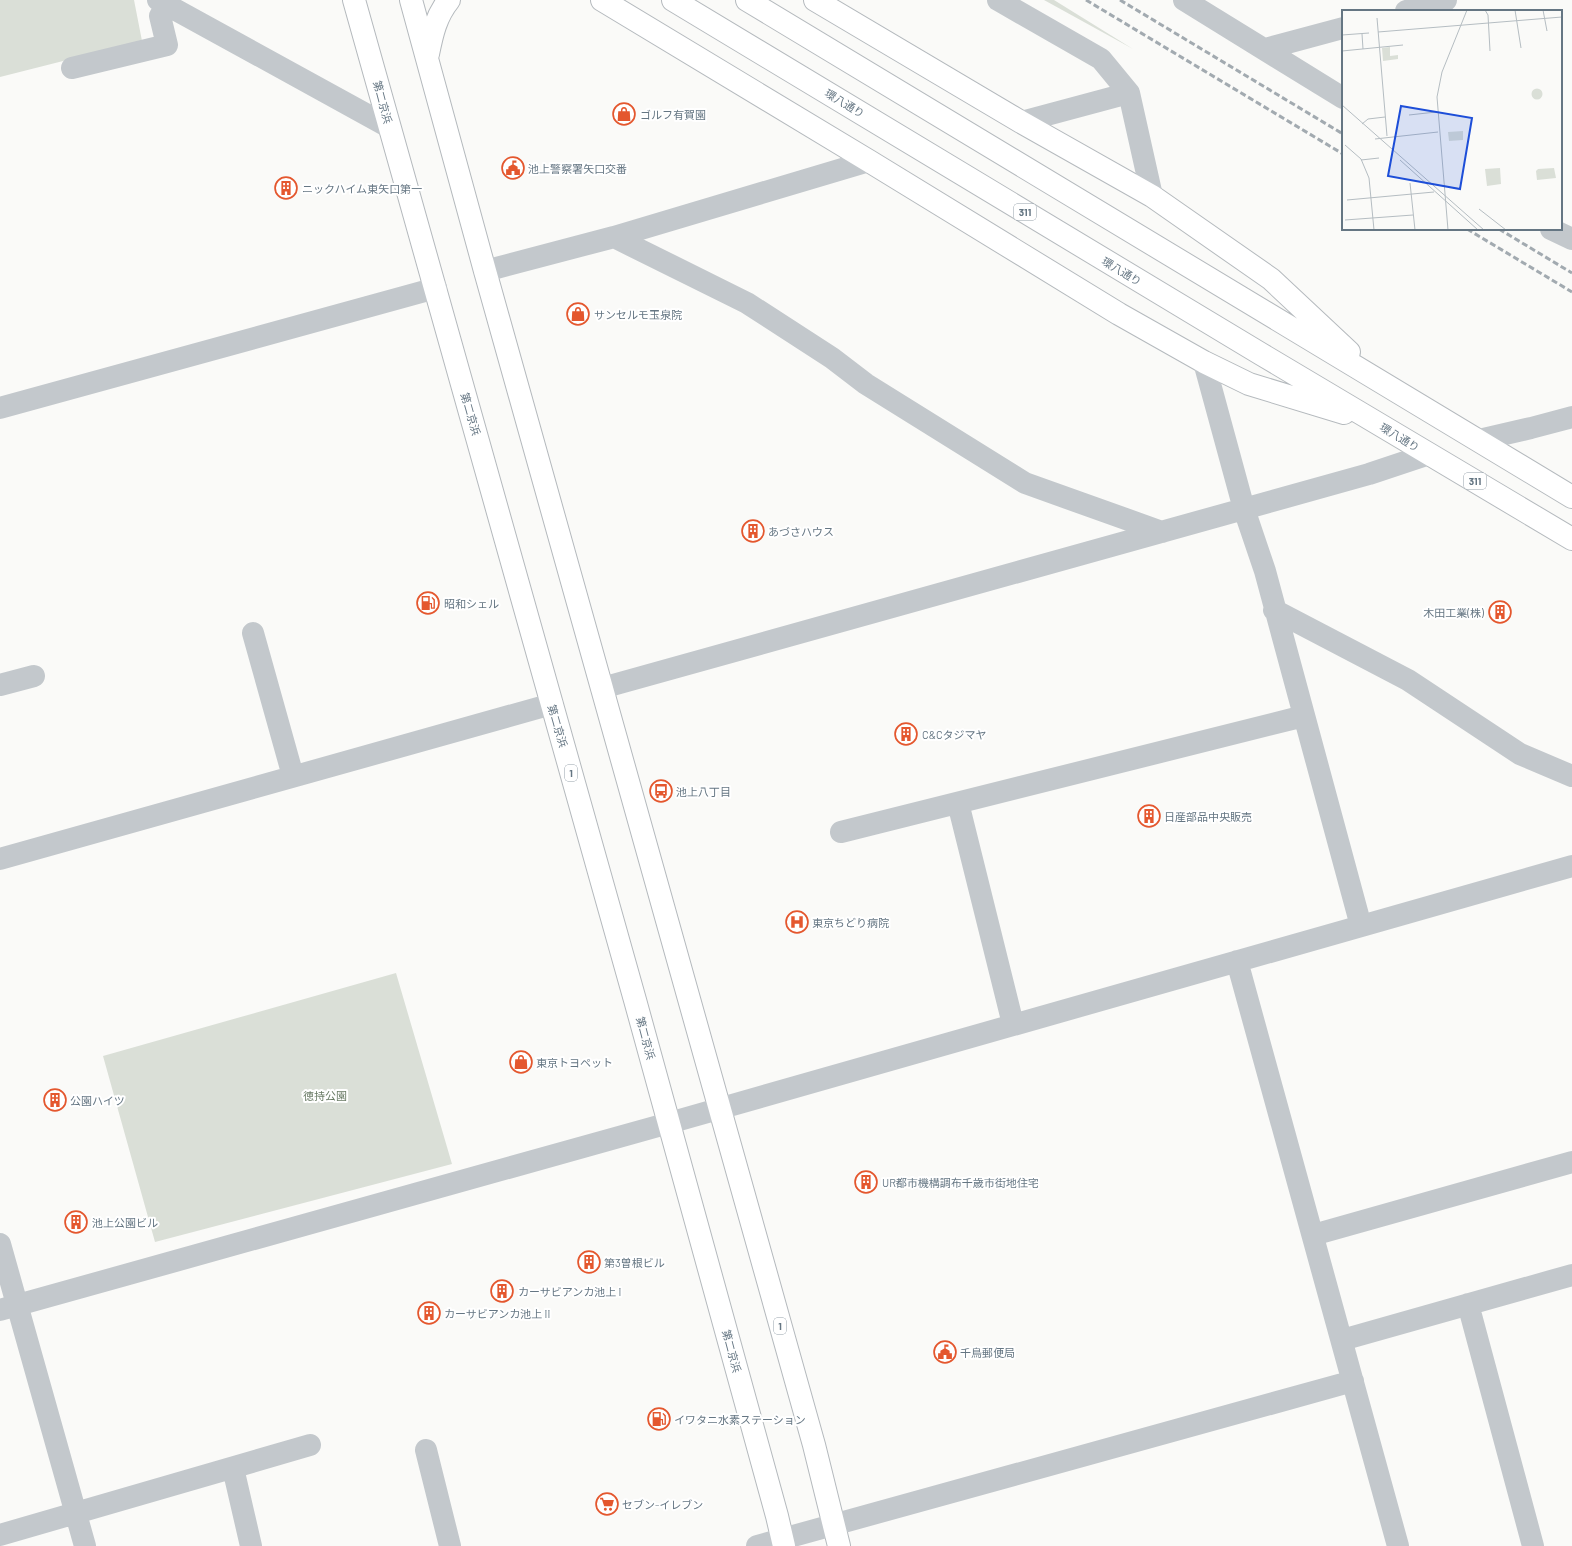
<svg xmlns="http://www.w3.org/2000/svg" width="1572" height="1546" viewBox="0 0 1572 1546" font-family="Barlow,'Noto Sans JP',sans-serif">
<style>
.green{fill:#dadfd7}
.lines{fill:none;stroke-linecap:round;stroke-linejoin:round}
.major-casing{stroke:#b5babe;stroke-width:24}
.highway-casing{stroke:#b4b9bd;stroke-width:24}
.minor{stroke:#c3c8cc;stroke-width:22}
.major{stroke:#fff;stroke-width:22}
.highway{stroke:#fff;stroke-width:22}
.rail{stroke:#a2aab0;stroke-width:3;stroke-dasharray:6 3;stroke-linecap:butt}
.labels{text-anchor:middle;dominant-baseline:central;stroke-width:4;stroke-linejoin:round;paint-order:stroke}
.shield{fill:#fff;stroke:#939fa8;stroke-width:1}
.shield-label{font-size:10px;font-weight:bold;fill:#657683}
.street-label{font-size:11px;fill:#657683;stroke:#fff}
.poi-label{font-size:11px;fill:#657683;stroke:#fff;text-anchor:start}
.park-label{font-size:11px;fill:#687a64;stroke:#fff}
.inset-road{fill:none;stroke:#b5bdc2;stroke-width:1}
.view{fill:#1d4ed8;fill-opacity:0.15;stroke:#1d4ed8;stroke-width:2}
.inset-edge{fill:none;stroke:#657683;stroke-width:2}
</style>
<rect width="100%" height="100%" fill="#fafaf8"/>
<path class="green" d="M0 0H134L142 41 0 77Z
M1044 0H1054L1133 49Z
M396 973 452 1164 155 1242 103 1056Z"/>
<g class="lines">
<g class="major-casing">
<path id="major" d="M602 0 869 161 1119 314 1204 362 1249 384 1344 413
M673 0 1261 354 1572 539
M747 0 1572 497
M815 0 1021 122 1152 196 1271 279 1349 352"/>
</g>
<g class="highway-casing">
<path id="highway" d="M354 0 635 1000 777 1516 784 1546
M411 0 485 271 814 1445 839 1546
M428 54C432 34 436 16 449 0"/>
</g>
<path class="minor" d="M158 0 389 127
M998 0 1101 59 1129 93 1152 196
M1184 0 1343 98
M1406 11 1446 0
M1265 49 1343 28
M72 68 167 45 160 16 167 5
M1021 122 1129 93
M1551 229 1572 239
M614 237 747 303 832 358 866 384 1025 483 1162 532
M485 271 614 237 869 161
M1204 362 1244 509 1265 571 1361 926
M0 408 436 288
M1479 440 1531 428 1572 417
M1274 610 1408 680 1520 754 1572 776
M253 633 293 776
M0 685 34 676
M602 688 1369 474 1429 454
M958 803 1013 1024
M841 832 1304 716
M0 859 552 704
M1237 961 1398 1546
M1313 1235 1572 1162
M0 1244 85 1546
M1468 1304 1533 1546
M0 1310 669 1123 1572 866
M1342 1340 1572 1275
M426 1450 450 1546
M233 1468 251 1546
M0 1535 310 1445
M757 1546 1353 1381"/>
<use href="#major" class="major"/>
<use href="#highway" class="highway"/>
<path class="rail" d="M1086 0 1343 154
M1120 0 1343 134
M1467 229 1572 292
M1499 229 1572 273"/>
</g>
<defs>
<g id="shop-ring" transform="scale(1.15)"><circle r="9.5" fill="#fff" stroke="#e4572e" stroke-width="1.5"/><path d="M-5-2.5h2.3a2.7 3.5 0 0 1 5.4 0H5L5.5 6h-11ZM-1.5-2.5h3a1.5 2.3 0 0 0-3 0Z" fill="#e4572e"/></g>
<g id="civic-ring" transform="scale(1.15)"><circle r="9.5" fill="#fff" stroke="#e4572e" stroke-width="1.5"/><path d="M-.6-6.5H3V-4.5H.6V-3L4-1V1h2V6H-6V1h2V-1L-.6-3ZM-1.2 2.5V6h2.4V2.5Z" fill="#e4572e"/></g>
<g id="building-ring" transform="scale(1.15)"><circle r="9.5" fill="#fff" stroke="#e4572e" stroke-width="1.5"/><path d="M-4-6H4V6H1V3H-1V6H-4ZM-2.5-4.3h1.7v1.8h-1.7ZM.8-4.3h1.7v1.8H.8ZM-2.5-1h1.7V.8h-1.7ZM.8-1h1.7V.8H.8Z" fill="#e4572e"/></g>
<g id="fuel-ring" transform="scale(1.15)"><circle r="9.5" fill="#fff" stroke="#e4572e" stroke-width="1.5"/><path d="M-5.5-6h7V0h2V4h1.3V-2.5L3-4.5l.8-.8L6-3V5H2.5V1h-1V6h-7ZM-4.2-4.7v3.2H.2V-4.7Z" fill="#e4572e"/></g>
<g id="bus-ring" transform="scale(1.15)"><circle r="9.5" fill="#fff" stroke="#e4572e" stroke-width="1.5"/><path d="M-5-6H5V4H4V6H2V4H-2V6H-4V4H-5ZM-3.5-4V0h7V-4ZM-3.5 1.2v1.5H-2V1.2ZM2 1.2v1.5H3.5V1.2Z" fill="#e4572e"/></g>
<g id="hospital-ring" transform="scale(1.15)"><circle r="9.5" fill="#fff" stroke="#e4572e" stroke-width="1.5"/><path d="M-5-5h3v3.5h4V-5h3V5h-3V1.5h-4V5h-3Z" fill="#e4572e"/></g>
<g id="supermarket-ring" transform="scale(1.15)"><circle r="9.5" fill="#fff" stroke="#e4572e" stroke-width="1.5"/><path d="M-6-5.5h2.5l.6 2H6L4.5 2H-2.5L-4.4-4H-6ZM-1.5 3.2a1.3 1.3 0 1 0 .1 0ZM3 3.2a1.3 1.3 0 1 0 .1 0Z" fill="#e4572e"/></g>
</defs>
<g fill-rule="evenodd">
<use href="#shop-ring" x="624" y="114"/>
<use href="#civic-ring" x="513" y="168"/>
<use href="#building-ring" x="286" y="188"/>
<use href="#shop-ring" x="578" y="314"/>
<use href="#building-ring" x="753" y="531"/>
<use href="#fuel-ring" x="428" y="603"/>
<use href="#building-ring" x="1500" y="612"/>
<use href="#building-ring" x="906" y="734"/>
<use href="#bus-ring" x="661" y="791"/>
<use href="#building-ring" x="1149" y="816"/>
<use href="#hospital-ring" x="797" y="922"/>
<use href="#shop-ring" x="521" y="1062"/>
<use href="#building-ring" x="55" y="1100"/>
<use href="#building-ring" x="866" y="1182"/>
<use href="#building-ring" x="76" y="1222"/>
<use href="#building-ring" x="589" y="1262"/>
<use href="#building-ring" x="502" y="1291"/>
<use href="#building-ring" x="429" y="1313"/>
<use href="#civic-ring" x="945" y="1352"/>
<use href="#fuel-ring" x="659" y="1419"/>
<use href="#supermarket-ring" x="607" y="1504"/>
</g>
<g class="labels">
<g class="shield">
<rect x="1014" y="204" width="22" height="16" rx="3"/>
<rect x="1464" y="473" width="22" height="16" rx="3"/>
<rect x="565" y="765" width="12" height="16" rx="3"/>
<rect x="774" y="1318" width="12" height="16" rx="3"/>
</g>
<g class="shield-label">
<text x="1025" y="212">311</text>
<text x="1475" y="481">311</text>
<text x="571" y="773">1</text>
<text x="780" y="1326">1</text>
</g>
<g class="street-label">
<text transform="translate(383 102) rotate(75)">第二京浜</text>
<text transform="translate(845 103) rotate(31)">環八通り</text>
<text transform="translate(1122 271) rotate(31)">環八通り</text>
<text transform="translate(471 414) rotate(74)">第二京浜</text>
<text transform="translate(1400 437) rotate(31)">環八通り</text>
<text transform="translate(558 726) rotate(74)">第二京浜</text>
<text transform="translate(646 1038) rotate(75)">第二京浜</text>
<text transform="translate(732 1351) rotate(75)">第二京浜</text>
</g>
<g class="poi-label">
<text x="640" y="114">ゴルフ有賀園</text>
<text x="528" y="168">池上警察署矢口交番</text>
<text x="302" y="188">ニックハイム東矢口第一</text>
<text x="594" y="314">サンセルモ玉泉院</text>
<text x="768" y="531">あづさハウス</text>
<text x="444" y="603">昭和シェル</text>
<text x="1484" y="612" text-anchor="end">木田工業(株)</text>
<text x="922" y="734">C&amp;Cタジマヤ</text>
<text x="676" y="791">池上八丁目</text>
<text x="1164" y="816">日産部品中央販売</text>
<text x="812" y="922">東京ちどり病院</text>
<text x="536" y="1062">東京トヨペット</text>
<text x="70" y="1100">公園ハイツ</text>
<text x="882" y="1182">UR都市機構調布千歳市街地住宅</text>
<text x="92" y="1222">池上公園ビル</text>
<text x="604" y="1262">第3曽根ビル</text>
<text x="518" y="1291">カーサビアンカ池上 I</text>
<text x="444" y="1313">カーサビアンカ池上 II</text>
<text x="960" y="1352">千鳥郵便局</text>
<text x="674" y="1419">イワタニ水素ステーション</text>
<text x="622" y="1504">セブン-イレブン</text>
</g>
<g class="park-label">
<text x="325" y="1095">徳持公園</text>
</g>
</g>
<g transform="translate(1342 10)">
<rect width="220" height="220" fill="#fafaf8"/>
<path d="M48 37V46L56 45V49L41 51 40 38ZM189.5 84a5.5 5.5 0 1 1 11 0a5.5 5.5 0 1 1-11 0ZM121 121V130L107 131 106 122ZM158 158 159 174 145 176 143 159ZM212 158 214 168 195 170 194 161 196 159Z" fill="#dadfd7"/>
<path class="inset-road" d="M143 0 146 5 148 41M173 0 179 38M201 0 205 21M35 8 45 126M36 22 220 7M20 24 21 39M0 25 27 23M0 41 61 35M0 95 142 220M67 105 94 102M20 114 26 109 43 107M33 129 96 122M3 135 19 149 27 168 32 220M19 150 37 148M58 150 136 220M68 173 73 220M5 190 92 182M137 199 164 220M3 210 71 205M106 220 95 87 100 62 125 0"/>
<path class="view" d="M59 96 130 108 118 179 46 166Z"/>
<rect width="220" height="220" class="inset-edge"/>
</g>
</svg>
